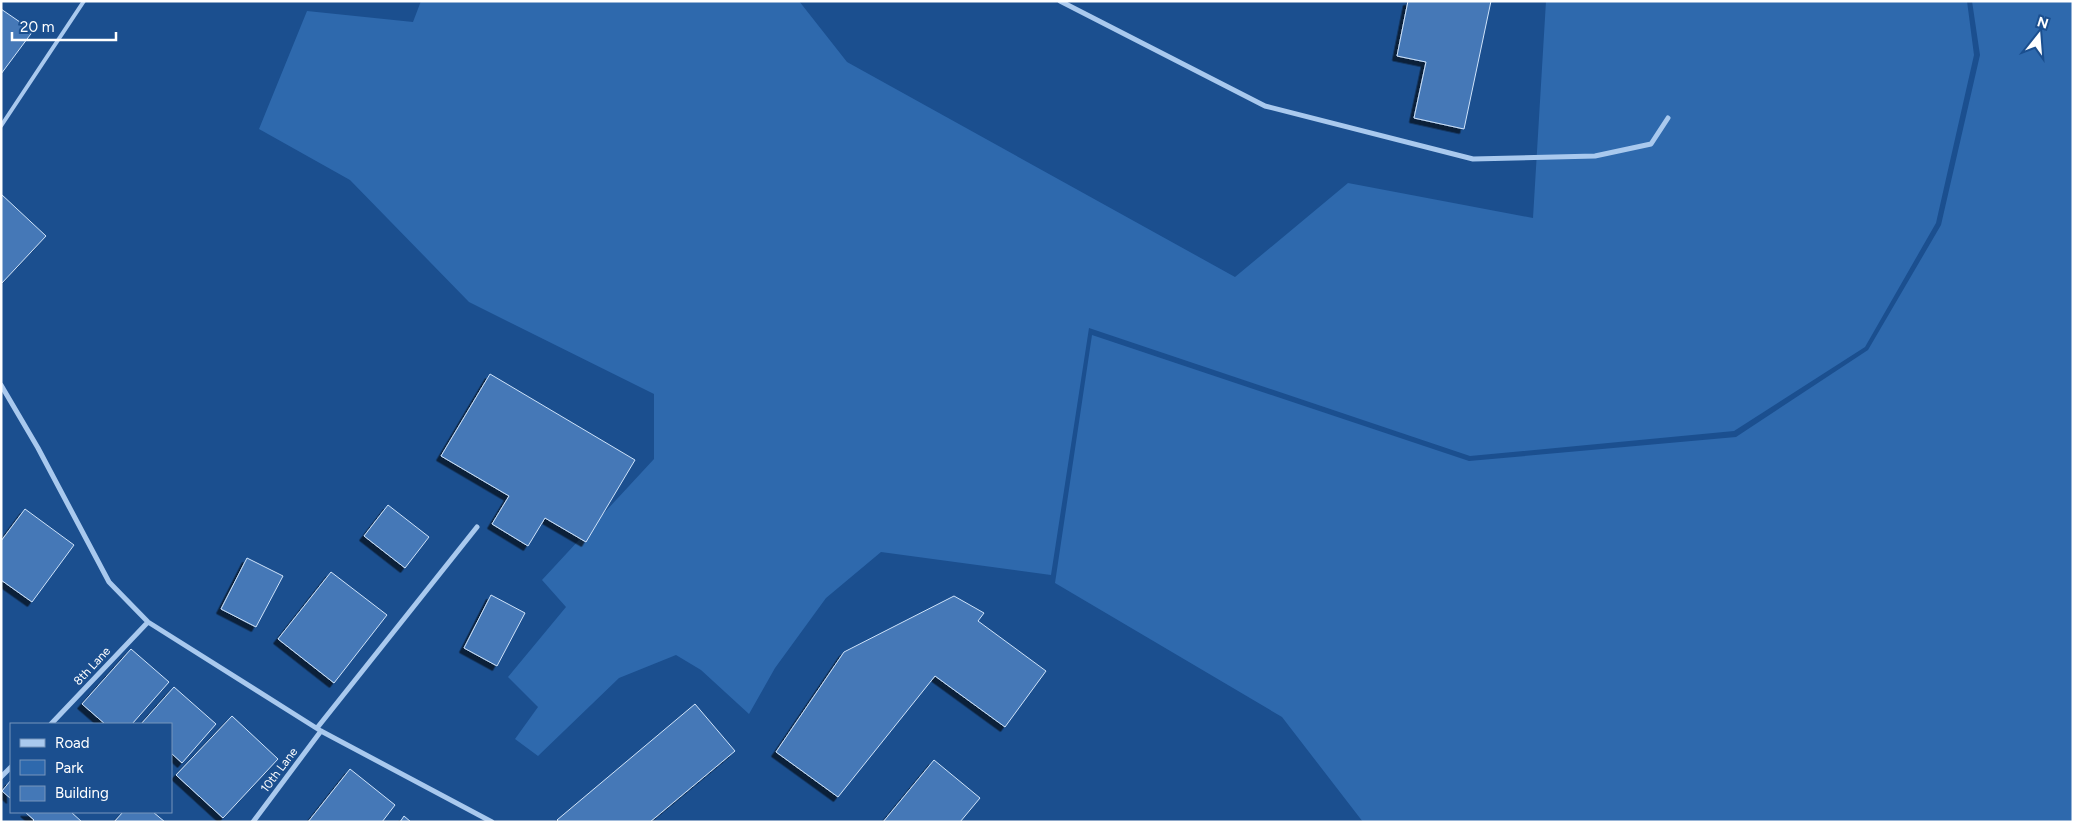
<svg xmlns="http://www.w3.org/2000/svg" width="2074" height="823" viewBox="0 0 2074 823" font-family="Figtree,sans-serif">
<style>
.green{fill:#2e69ad}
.building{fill:#4478b7;stroke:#cfe3fa;filter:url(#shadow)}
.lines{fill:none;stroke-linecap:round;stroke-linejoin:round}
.lane{stroke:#a9c9ee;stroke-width:4}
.street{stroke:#a9c9ee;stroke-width:5}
.labels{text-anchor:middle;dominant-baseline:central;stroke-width:5;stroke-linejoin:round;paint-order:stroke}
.street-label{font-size:12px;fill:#fff;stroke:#1b4f8f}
</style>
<defs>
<filter id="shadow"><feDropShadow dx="-4.5" dy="4.5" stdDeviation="0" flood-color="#0009"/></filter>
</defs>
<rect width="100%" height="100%" fill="#1b4f8f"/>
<path class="green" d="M421 1H799L847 62 1235 277 1348 183 1533 218 1546 1H1967L1974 55 1936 223 1865 347 1734 431 1470 456 1089 328 1051 575 881 552 826 598 775 668 749 714 701 670 676 655 619 678 538 756 515 739 538 707 508 677 566 607 542 580 654 459V394L469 302 350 180 259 129 307 11 413 22Z
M1972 1H2073V822H1363L1282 717 1055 583 1092 335 1469 461 1736 437 1868 350 1941 225 1980 55Z"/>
<path class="building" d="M1408 1H1491L1464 129 1414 118 1426 62 1397 56Z
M1 9 33 31 1 74Z
M1 194 46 236 1 284Z
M490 374 635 460 586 542 545 518 528 546 492 524 509 496 441 456Z
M388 505 429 537 405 568 364 536Z
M25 509 74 545 32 602 1 580V541Z
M247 558 283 576 256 627 221 609Z
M331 572 387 615 334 683 278 639Z
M491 595 525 613 497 666 464 648Z
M954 596 984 613 978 621 1046 671 1005 727 935 676 838 797 776 752 844 652Z
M131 649 169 682 132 724H105L82 704Z
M174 687 216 724 182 763 171 753V724H141Z
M695 704 735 751 650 822H559L557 820Z
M232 716 278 759 223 818 176 775Z
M934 760 980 798 960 822H883Z
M350 769 395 805 382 822H308Z
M11 780V799L2 791Z
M25 812H71L82 822H32L34 820Z
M123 812H153L165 822H114Z
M404 816 411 822H400Z"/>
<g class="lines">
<path class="lane" d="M1 126 84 1"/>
<path class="street" d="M1060 1 1265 106 1473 159 1595 156 1651 144 1668 118
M1 385 38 448 109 582 148 622 321 731 492 822
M51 724 148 622
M317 728 477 527
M1 777 11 767
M253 822 321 731"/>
</g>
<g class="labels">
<g class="street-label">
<text transform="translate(92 666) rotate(-47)">8th Lane</text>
<text transform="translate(279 770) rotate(-53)">10th Lane</text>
</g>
</g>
<rect width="2074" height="823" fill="none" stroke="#ffffff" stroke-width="5"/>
<rect x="10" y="723" width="162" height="90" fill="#1b4f8f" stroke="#7695bc"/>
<rect x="20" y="739" width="25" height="8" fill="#a9c9ee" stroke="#7695bc"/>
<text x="55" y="748" font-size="15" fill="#ffffff">Road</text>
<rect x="20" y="760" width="25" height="15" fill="#2e69ad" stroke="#7695bc"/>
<text x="55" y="773" font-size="15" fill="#ffffff">Park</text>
<rect x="20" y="786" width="25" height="15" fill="#4478b7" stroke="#7695bc"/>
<text x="55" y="798" font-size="15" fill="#ffffff">Building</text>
<g transform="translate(2039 35) rotate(17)" stroke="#1b4f8f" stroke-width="4" paint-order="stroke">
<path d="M0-4L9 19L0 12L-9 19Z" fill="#ffffff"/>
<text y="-8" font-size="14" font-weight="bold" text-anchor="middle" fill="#ffffff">N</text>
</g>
<path d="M12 32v8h104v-8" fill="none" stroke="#ffffff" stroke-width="2.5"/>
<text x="20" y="32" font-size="15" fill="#ffffff" stroke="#1b4f8f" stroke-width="4" paint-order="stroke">20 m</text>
</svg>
